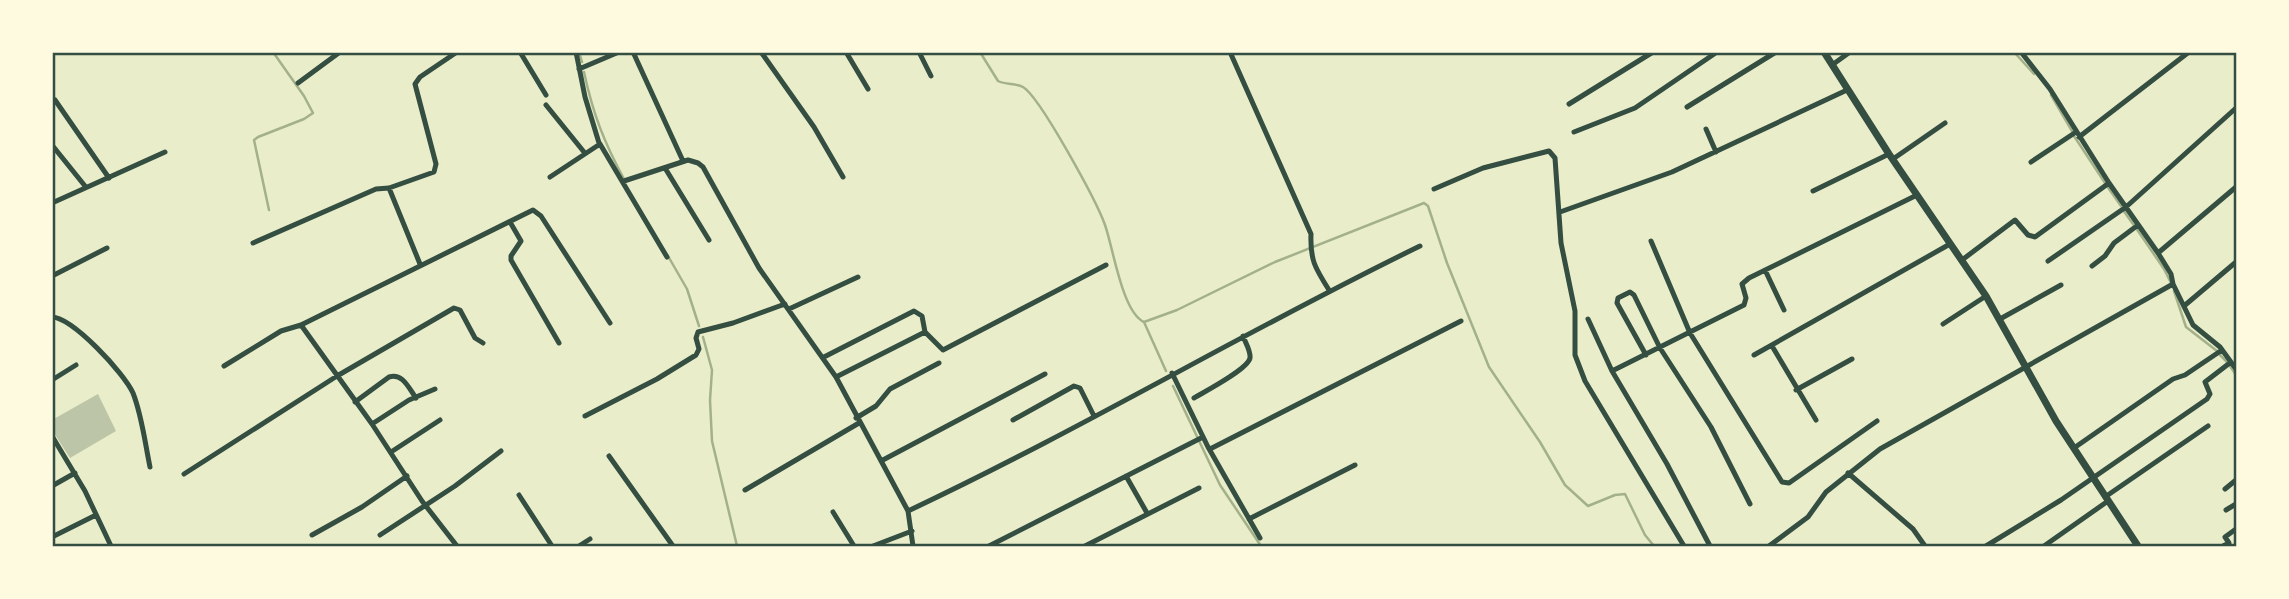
<svg xmlns="http://www.w3.org/2000/svg" width="2289" height="599" viewBox="0 0 2289 599" font-family="Literata,serif">
<style>
.lines{fill:none;stroke-linecap:round;stroke-linejoin:round}
.stream{stroke:#a3b18a;stroke-width:2.5}
.building{fill:#bcc5a7}
.minor{stroke:#344e41;stroke-width:5}
.tertiary{stroke:#344e41;stroke-width:7}
.neatline{fill:none;stroke:#344e41;stroke-width:2.5}
</style>
<rect width="100%" height="100%" fill="#e9edc9"/>
<g class="lines">
<path class="stream" d="M579 52 582 62
M980 52 998 81C1006 85 1016 83 1023 87 1040 97 1097 202 1105 225 1113 247 1122 312 1144 322L1177 310 1275 262 1424 203 1428 206 1447 263 1489 367 1540 442 1565 485 1588 506 1615 495 1625 494 1645 535 1654 546
M2014 52 2034 74
M584 72C593 114 604 142 624 179
M2051 95 2072 131
M2074 136 2105 183
M2107 186 2121 206
M269 210 254 140 258 137 304 119 313 113 304 96 273 52
M2123 210 2133 224
M2136 228 2164 269 2171 283
M668 256 687 289 699 326
M2174 291 2186 327 2217 351
M1144 322 1166 371
M703 337 712 370 710 400 712 441 737 546
M2219 354 2228 363
M2230 366 2236 375
M1173 386 1220 485 1261 546"/>
</g>
<path class="building" d="M98 394 116 431 70 458 52 430V420Z"/>
<g class="lines">
<path class="minor" d="M53 52V53
M520 52 546 95
M576 52 585 97 599 143
M633 52 683 161
M761 52 814 127 843 177
M846 52 868 89
M919 52 931 76
M1230 52 1311 234C1310 260 1315 268 1329 290
M2021 52 2050 89 2109 183 2158 253 2171 274 2173 284 2193 325 2220 347 2236 369
M1832 65 1850 52
M579 69 619 52
M298 83 340 52
M55 100 109 178
M1569 104 1653 52
M546 105 584 152
M1687 107 1776 52
M1706 129 1716 152
M1574 132 1635 108 1717 52
M2079 137 2189 52
M52 145 85 186
M1893 159 1945 123
M2031 162 2076 132
M665 168 709 240
M550 177 600 144 667 257
M624 181 688 160 698 163 703 167 759 268 836 377 908 511 913 546
M389 188 420 264
M1434 189 1483 168 1549 151 1555 158 1561 243 1575 311V355L1585 381 1684 546
M1813 191 1889 154
M52 203 165 152
M1560 212 1672 172 1847 90
M510 222 521 241 511 256V260L559 343
M1651 241 1690 333 1782 482 1789 483 1877 421
M253 243 376 189 389 188 434 172 436 164 415 84 420 77 457 52
M2158 253 2236 187
M1962 260 2015 220 2028 235 2035 237 2109 183
M2048 261 2126 207 2236 108
M2092 266 2105 256 2114 243 2138 225
M1765 270 1784 310
M52 276 107 248
M2184 306 2236 262
M789 309 858 277
M52 317C73 318 124 373 133 393 142 416 145 443 150 467
M1588 319 1612 371 1667 464 1710 546
M2000 319 2061 285
M1943 324 1986 296
M301 325 372 424 422 501 457 546
M1772 346 1816 420
M1646 355 1617 303 1618 298 1630 292 1634 295 1660 348 1711 427 1750 504
M1754 355 1950 244
M824 357 914 311 922 316 925 332 943 350 1106 265
M224 366 281 331 301 325 533 210 541 216 610 323
M1612 371 1744 305 1746 298 1742 284 1749 278 1917 195
M1172 373 1208 447 1260 538
M836 377 925 332
M52 380 76 365
M1796 390 1852 359
M1194 398C1206 391 1248 369 1250 358 1251 351 1245 342 1243 336
M355 402 389 377C403 373 408 387 416 398
M585 416 657 379 696 355 699 349 696 338 698 332 733 323 785 304
M856 418 876 406 890 389 939 363
M1013 420 1074 386 1080 388 1094 416
M372 424 409 400 435 389
M52 436 85 491 111 546
M2074 448 2173 379 2185 375 2222 350
M1210 449 1461 321
M391 452 440 420
M609 456 673 546
M881 461 1045 374
M1848 473 1913 529 1925 546
M184 474 337 376 454 308 460 310 475 338 483 343
M1126 476 1147 513
M52 486 75 473
M2225 489 2236 480
M745 490 859 423
M519 495 552 546
M2105 497 2208 426
M2226 510 2236 504
M908 511C1082 429 1247 330 1420 246
M833 512 854 546
M1249 519 1355 465
M312 535 362 507 407 476
M380 535 455 486 501 451
M52 537 96 515
M579 546 590 539
M873 546 912 531
M989 546 1203 437
M1085 546 1199 488
M1769 546 1808 517 1826 492 1880 449 2173 284
M1986 546 2061 500 2207 399 2210 394 2205 382 2231 362
M2044 546 2108 501
M2223 546 2229 543 2225 537 2236 529"/>
<path class="tertiary" d="M1824 52 1889 154 1986 296 2056 421 2138 546"/>
</g>
<rect width="2289" height="599" fill="none" stroke="#fefae0" stroke-width="108"/>
<rect x="54" y="54" width="2181" height="491" class="neatline"/>
</svg>
